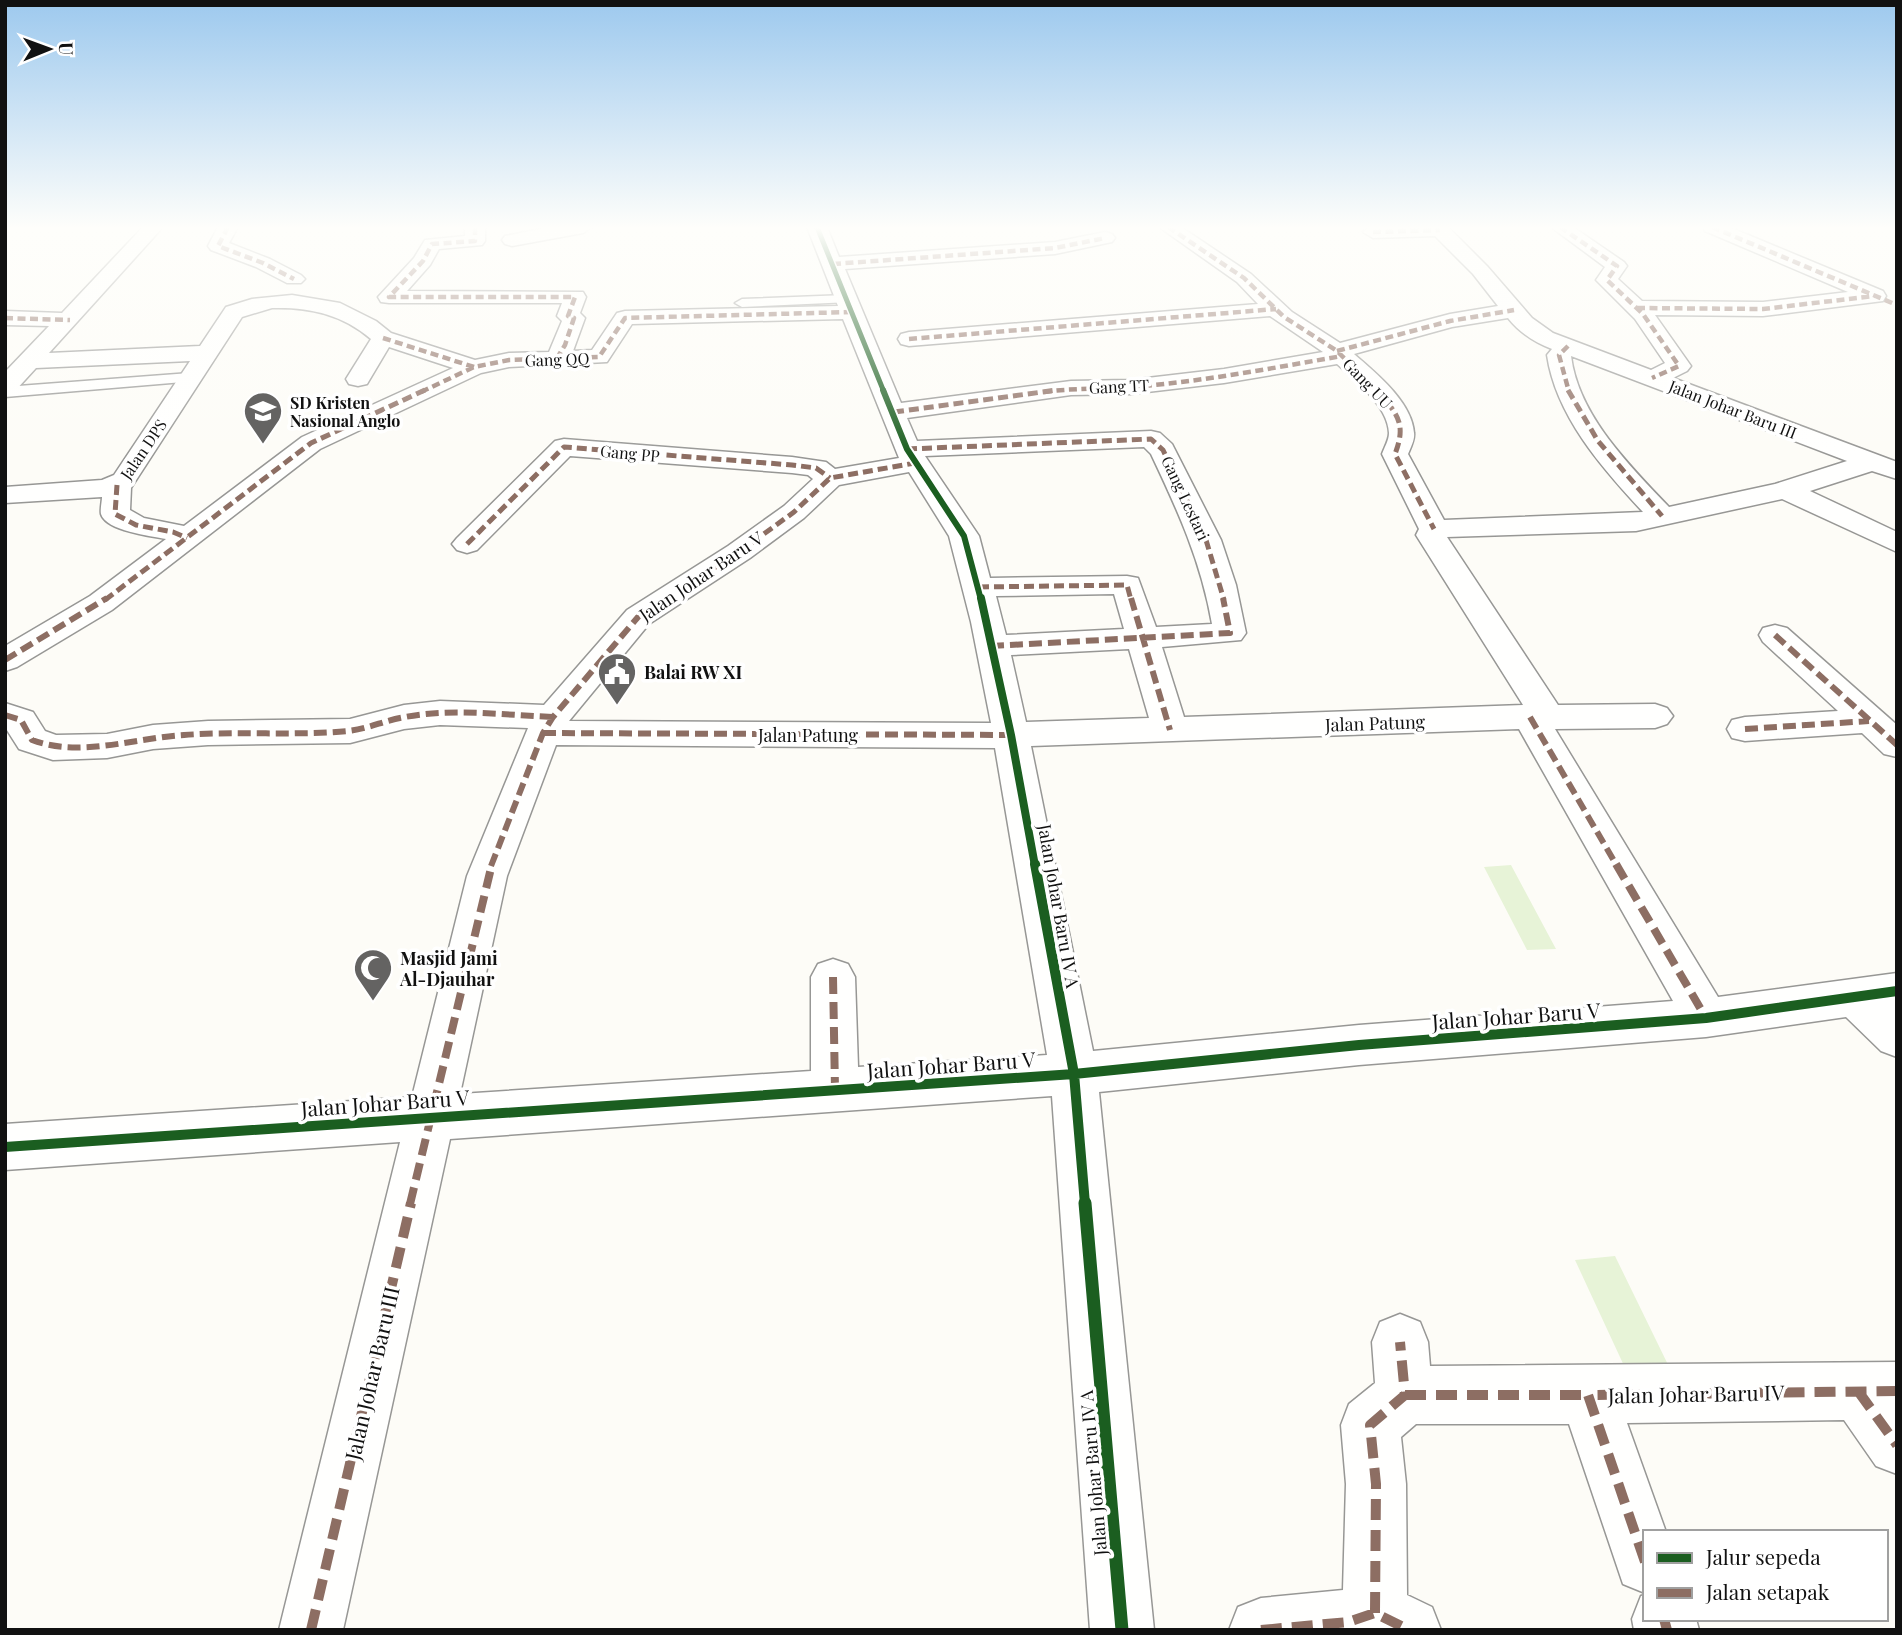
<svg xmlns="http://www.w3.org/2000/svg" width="1902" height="1635" viewBox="0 0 1902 1635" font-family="'Playfair Display',serif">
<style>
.green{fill:#e7f3d7}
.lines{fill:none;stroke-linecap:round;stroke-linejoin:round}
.lane-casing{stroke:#979795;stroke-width:3}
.street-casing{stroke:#979795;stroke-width:3}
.lane{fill:#fffffe;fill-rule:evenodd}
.street{fill:#fffffe;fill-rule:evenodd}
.quiet-far4{stroke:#8d6e63;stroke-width:4.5;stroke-dasharray:8 4.5;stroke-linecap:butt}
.quiet-far3{stroke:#8d6e63;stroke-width:5;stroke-dasharray:10 5;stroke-linecap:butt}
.quiet-far2{stroke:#8d6e63;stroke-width:6;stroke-dasharray:13 6;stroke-linecap:butt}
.quiet-far1{stroke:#8d6e63;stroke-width:8;stroke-dasharray:17 8;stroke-linecap:butt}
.quiet{stroke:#8d6e63;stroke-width:10;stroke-dasharray:21 10;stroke-linecap:butt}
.cycleway-far4-casing{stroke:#fff;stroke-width:8}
.cycleway-far3-casing{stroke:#fff;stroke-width:10}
.cycleway-far2-casing{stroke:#fff;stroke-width:12}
.cycleway-far1-casing{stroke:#fff;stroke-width:15}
.cycleway-casing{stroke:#fff;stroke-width:18}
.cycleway-far4{stroke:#1b5e20;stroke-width:5}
.cycleway-far3{stroke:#1b5e20;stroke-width:6}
.cycleway-far2{stroke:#1b5e20;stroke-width:8}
.cycleway-far1{stroke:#1b5e20;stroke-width:10}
.cycleway{stroke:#1b5e20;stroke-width:13}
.labels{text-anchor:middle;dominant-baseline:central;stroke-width:7;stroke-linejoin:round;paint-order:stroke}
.far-street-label{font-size:16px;fill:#111;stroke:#fff}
.far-poi-label{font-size:16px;font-weight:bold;fill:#111;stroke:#fff;text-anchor:start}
.street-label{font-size:18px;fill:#111;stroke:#fff}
.poi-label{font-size:18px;font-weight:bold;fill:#111;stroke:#fff;text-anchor:start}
.near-street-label{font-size:21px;fill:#111;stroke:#fff}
</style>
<rect width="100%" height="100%" fill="#fdfcf7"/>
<path class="green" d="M1511 865 1556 949 1527 950 1484 867Z
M1615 1256 1675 1379 1632 1383 1575 1260Z"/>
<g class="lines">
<g class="lane-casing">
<path id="lane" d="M846 295 851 296V302L742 307 735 303 742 299Z
M190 373 195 375 198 378 195 381 5 397V387Z"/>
</g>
<g class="street-casing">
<path id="street" d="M143 227H163L49 353 200 346 226 307 252 299 292 295 340 303 376 321 391 333 475 360 509 353 549 352 562 321 557 316 562 303H389L381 302 378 297 414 258 425 240 465 236V227H485V241L482 245 439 249 430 265 407 291 583 292 586 297 580 313 585 318 573 351 592 350 617 313 625 311 838 306 807 227H827L839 257 1055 242 1105 232 1112 234 1115 238 1112 242 1055 254 845 269 901 403 1071 381 1130 380 1224 369 1323 352 1270 316 909 346 901 344 898 339 901 334 909 332 1258 304 1237 282 1159 227H1181L1251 274 1292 312 1340 343 1450 314 1498 306 1473 274 1435 236 1373 238 1363 232 1369 227H1448L1487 266 1532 318 1553 333 1651 370 1665 363 1635 319 1596 280 1605 267 1551 227H1573L1624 262 1627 266 1618 279 1642 301 1763 302 1848 292 1705 231 1703 227H1729L1883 291 1886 296 1883 301 1763 316 1655 315 1691 366 1687 371 1673 378 1897 462V479L1872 471 1810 491 1897 532V552L1782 499 1636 531 1447 537 1558 705 1655 704 1667 708 1673 716 1667 724 1655 728 1555 729 1718 997 1897 973V1057L1881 1051 1846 1017 1706 1037 1359 1065 1099 1092 1154 1630H1090L1052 1096 450 1139 343 1630H279L400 1142 5 1170V1124L412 1097 467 876 528 728 440 725 404 729 350 743 208 745 153 749 107 758 53 760 19 749 5 727V703L33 712 45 731 56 735 107 734 153 725 208 721 350 719 404 705 440 701 544 705 627 610 728 546 784 506 813 479 808 475 792 473 570 456 477 550 467 553 457 550 452 544 457 538 555 441 564 439 792 457 826 462 835 469 899 458 843 319 632 324 607 362 509 367 481 373 320 449 112 610 17 667 5 671V646L90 596 166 539C151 536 106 531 101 514 100 510 102 501 102 497L5 503V487L102 480 114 475 190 361 36 368 14 392 5 394V372L49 326 5 325V311L62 313ZM272 308C309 307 342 314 371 339L346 379 349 384 358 386 367 384 389 347 453 368 302 437 184 526 144 518 130 510 131 488 242 317ZM1508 318C1520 333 1534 342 1552 349L1547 355C1556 416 1602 468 1643 512L1444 520 1408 454C1411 447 1415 439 1414 433 1412 402 1376 373 1354 354L1452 327ZM1571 356 1847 461 1775 484 1669 507C1630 466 1578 415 1571 356ZM1337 364C1356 381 1388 406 1389 433 1389 440 1384 448 1382 454L1419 529 1416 535 1523 705 1184 717 1162 647 1241 640 1246 633 1236 585 1221 540 1172 444 1160 433 1151 431 917 441 907 418 1071 395 1130 394 1224 383ZM1144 447 1151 454C1178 511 1201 561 1212 624L1156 627 1138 578 1127 576 990 578 979 536 925 456ZM909 472 949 536 971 622 991 723 569 721 649 624 750 558 804 518 839 485ZM1114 594 1124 629 1006 635 996 596ZM1129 649 1149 718 1026 722 1011 655ZM1519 729 1673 1001 1359 1025 1093 1051 1031 746ZM556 745 995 748 1047 1055 858 1067 855 977 848 964 833 959 818 964 811 977V1071L460 1094 507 876Z
M218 227H238L229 243 270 259 301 275 305 279 301 283H287L256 267 211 250 208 246Z
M550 227H592L583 233 512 246 505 244 502 240 505 236Z
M1775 625 1787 628 1897 725V757L1884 754 1862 733 1745 741 1732 738 1727 729 1732 720 1745 717 1838 711 1763 642 1759 635 1763 628Z
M1400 1314 1420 1322 1428 1342 1430 1366 1897 1362V1474L1876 1466 1844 1420 1627 1423 1666 1532H1645V1593L1623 1584 1569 1424H1416L1401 1437 1406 1484 1407 1595 1432 1607 1441 1630H1229L1238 1607 1261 1598 1343 1590 1346 1484 1341 1425 1349 1404 1375 1383 1372 1342 1380 1322Z
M1645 1595V1619H1696L1699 1630H1634L1632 1619 1641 1596Z"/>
</g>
<use href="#lane" class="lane"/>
<use href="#street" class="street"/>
<path class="quiet-far4" d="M228 227 218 246 263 263 294 279
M475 227V241L432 244 423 261 389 297H575L568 316 574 318 565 345 557 358
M1168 227 1244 278 1284 317 1337 351 1378 392
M1560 227 1617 266 1607 280 1643 314 1679 366 1652 378
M1712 227 1897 305
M1373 232 1440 230
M833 264 1055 248 1105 238
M1637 308 1763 309 1874 296
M5 318 70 320
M383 338 474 367
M909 339 1276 309
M1568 346 1559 355 1569 392
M1337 351 1450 321 1514 310
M421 392 474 367 509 360 599 357 625 318 851 312
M1044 392C1073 388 1101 389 1130 387 1201 382 1272 368 1342 356"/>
<path class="quiet-far3" d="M1377 390C1397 414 1407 423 1395 454L1434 529
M1568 390 1598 441 1662 516
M894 412 1057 390
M907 449 1151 439 1163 450 1206 540 1224 600
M117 485 115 514 136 525 173 532 187 538
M467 544 564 447 792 465 816 468 830 478
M979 587 1127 585 1131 600
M105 600 311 443 425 390
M664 600 739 552 794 512 830 478 915 463"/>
<path class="quiet-far2" d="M1131 598 1170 730
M1775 635 1897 745
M991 646 1230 633 1223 598
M5 660 107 598
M5 715 21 720 32 740C80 758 134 738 184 735 238 731 294 736 348 731 367 729 386 720 405 717 453 708 504 715 553 717
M1530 717 1617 866
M1745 729 1869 721
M543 733 1011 735
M491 866 543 733 553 717 638 617 667 598"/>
<path class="quiet-far1" d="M1616 864 1706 1018
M833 977 835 1089
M410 1204 492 864"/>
<path class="quiet" d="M1858 1391 1897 1445
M1405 1395H1588
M1645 1562 1588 1395 1897 1391
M1375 1613 1376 1484 1370 1425 1405 1395 1400 1342
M1664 1619 1667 1630
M311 1630 411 1203
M1261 1630 1348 1622 1375 1613 1409 1630"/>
<g class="cycleway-far4-casing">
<path id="cycleway-far4" d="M817 227 884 392"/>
</g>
<g class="cycleway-far3-casing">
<path id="cycleway-far3" d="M883 390 907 449 964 536 981 600"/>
</g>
<g class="cycleway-far2-casing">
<path id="cycleway-far2" d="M981 598 1011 735 1035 866"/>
</g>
<g class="cycleway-far1-casing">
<path id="cycleway-far1" d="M1035 864 1074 1074 1085 1204
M5 1147 1074 1074 1359 1045 1706 1018 1897 991"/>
</g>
<g class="cycleway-casing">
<path id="cycleway" d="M1085 1203 1122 1630"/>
</g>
<use href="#cycleway-far4" class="cycleway-far4"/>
<use href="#cycleway-far3" class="cycleway-far3"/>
<use href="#cycleway-far2" class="cycleway-far2"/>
<use href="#cycleway-far1" class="cycleway-far1"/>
<use href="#cycleway" class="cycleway"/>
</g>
<linearGradient id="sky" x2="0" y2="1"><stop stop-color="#9dc9ee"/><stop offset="0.5" stop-color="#fefefb"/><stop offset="1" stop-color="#fefefb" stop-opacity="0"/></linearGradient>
<rect width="1902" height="456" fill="url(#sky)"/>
<defs>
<g id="school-pin" transform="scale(2.0125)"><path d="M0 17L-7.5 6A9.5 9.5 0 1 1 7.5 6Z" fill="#646362" stroke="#fff"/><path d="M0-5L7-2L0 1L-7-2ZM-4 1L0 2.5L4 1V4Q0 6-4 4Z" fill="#fff"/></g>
<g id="civic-pin" transform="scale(2.0125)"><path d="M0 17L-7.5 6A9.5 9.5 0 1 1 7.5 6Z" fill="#646362" stroke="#fff"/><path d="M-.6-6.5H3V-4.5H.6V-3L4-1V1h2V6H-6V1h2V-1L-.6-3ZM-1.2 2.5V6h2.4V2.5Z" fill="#fff"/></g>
<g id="mosque-pin" transform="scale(2.0125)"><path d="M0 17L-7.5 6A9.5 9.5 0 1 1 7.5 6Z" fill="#646362" stroke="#fff"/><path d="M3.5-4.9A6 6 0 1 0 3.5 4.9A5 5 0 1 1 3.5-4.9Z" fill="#fff"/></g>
</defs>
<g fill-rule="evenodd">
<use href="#school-pin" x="263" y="411"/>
<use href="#civic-pin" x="617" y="672"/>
<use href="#mosque-pin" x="373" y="968"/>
</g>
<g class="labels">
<g class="far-street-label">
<text transform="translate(557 359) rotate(-2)">Gang QQ</text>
<text transform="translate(1368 383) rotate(46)">Gang UU</text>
<text transform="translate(1119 386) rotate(-3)">Gang TT</text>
<text transform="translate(1733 409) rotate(21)">Jalan Johar Baru III</text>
<text transform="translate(143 449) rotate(-56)">Jalan DPS</text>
<text transform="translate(630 453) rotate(5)">Gang PP</text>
<text transform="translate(1186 498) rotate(65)">Gang Lestari</text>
</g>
<g class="far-poi-label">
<text x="290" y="402">SD Kristen<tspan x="290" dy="18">Nasional Anglo</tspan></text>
</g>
<g class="street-label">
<text transform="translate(701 576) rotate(-34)">Jalan Johar Baru V</text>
<text transform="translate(1375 723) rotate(-2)">Jalan Patung</text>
<text x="808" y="735">Jalan Patung</text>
<text transform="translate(1059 906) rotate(80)">Jalan Johar Baru IV A</text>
<text transform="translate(1093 1473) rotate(-95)">Jalan Johar Baru IV A</text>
</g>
<g class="poi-label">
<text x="644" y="672">Balai RW XI</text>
<text x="400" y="958">Masjid Jami<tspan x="400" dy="21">Al-Djauhar</tspan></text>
</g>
<g class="near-street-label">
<text transform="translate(1516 1015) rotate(-4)">Jalan Johar Baru V</text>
<text transform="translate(951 1064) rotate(-4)">Jalan Johar Baru V</text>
<text transform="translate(385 1102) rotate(-4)">Jalan Johar Baru V</text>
<text transform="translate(371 1373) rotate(-77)">Jalan Johar Baru III</text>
<text transform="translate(1696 1393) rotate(-1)">Jalan Johar Baru IV</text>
</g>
</g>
<rect width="1902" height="1635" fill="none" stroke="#111111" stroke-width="14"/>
<rect x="1643" y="1530" width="245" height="91" fill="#ffffff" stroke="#a0a0a0" stroke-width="2"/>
<rect x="1657" y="1553" width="35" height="10" fill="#1b5e20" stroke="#a0a0a0" stroke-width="2"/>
<text x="1706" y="1565" font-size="21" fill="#111111">Jalur sepeda</text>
<rect x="1657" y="1588" width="35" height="10" fill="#8d6e63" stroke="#a0a0a0" stroke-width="2"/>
<text x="1706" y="1600" font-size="21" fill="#111111">Jalan setapak</text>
<g transform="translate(49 49) rotate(89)" stroke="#ffffff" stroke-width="5" paint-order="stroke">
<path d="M0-5L12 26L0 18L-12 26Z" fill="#111111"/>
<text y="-10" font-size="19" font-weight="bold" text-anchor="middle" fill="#111111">U</text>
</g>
</svg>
